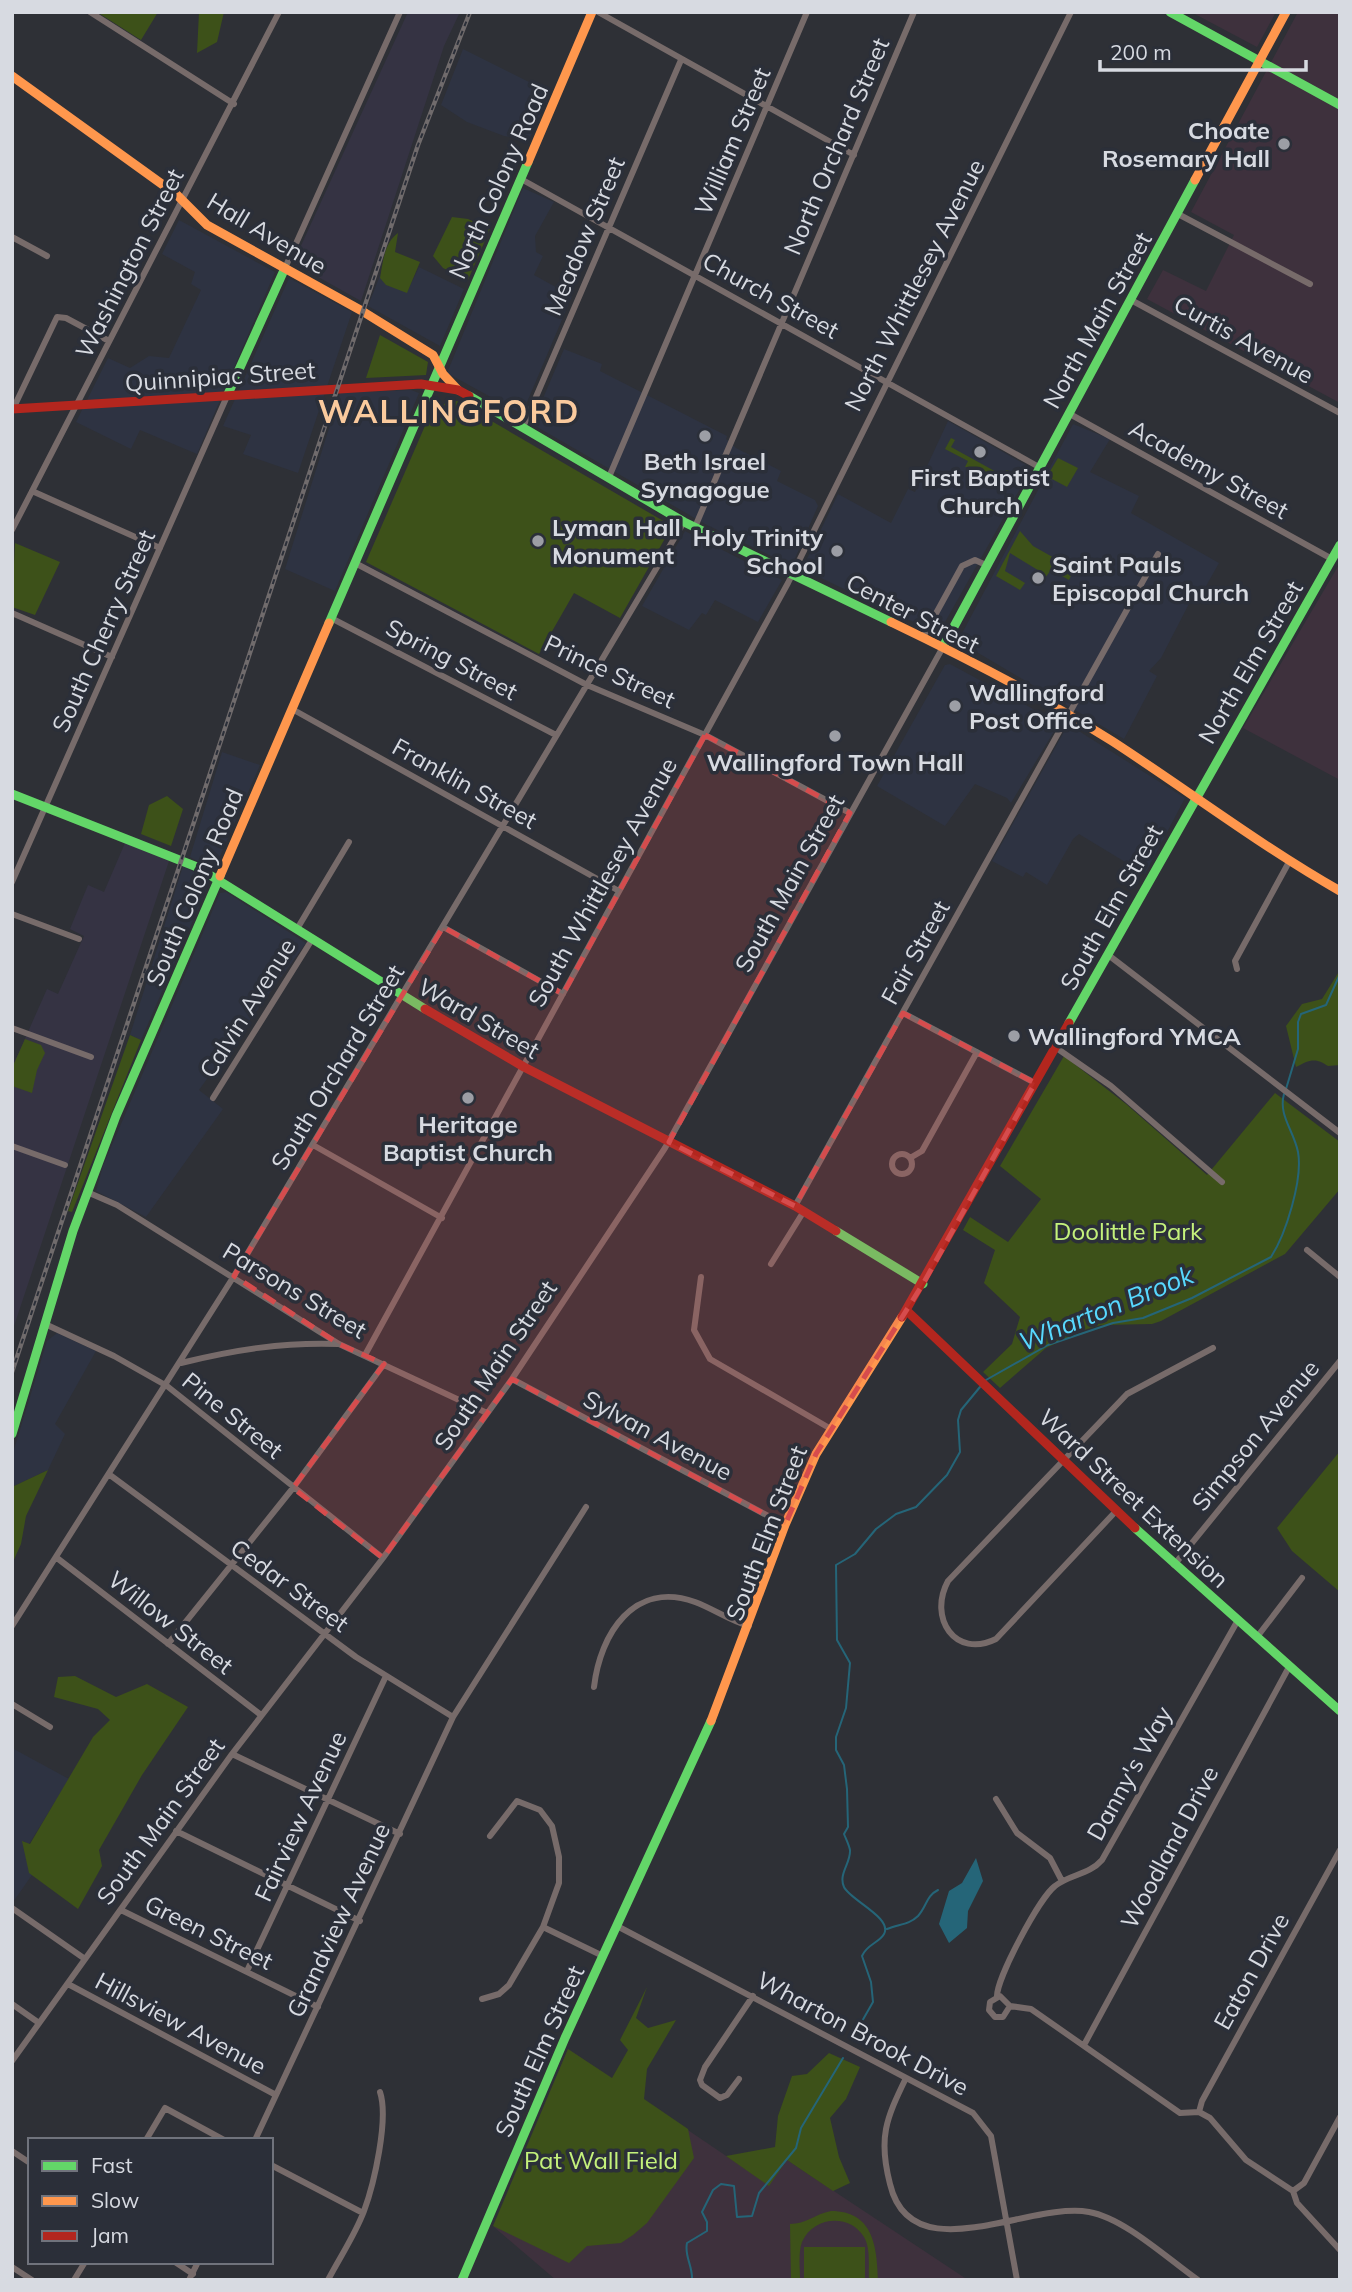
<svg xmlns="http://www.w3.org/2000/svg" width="1352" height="2292" viewBox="0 0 1352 2292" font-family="Mulish,sans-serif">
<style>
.built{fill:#2e3342}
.industrial{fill:#353343}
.education{fill:#3e313d}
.green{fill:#3d5119}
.water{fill:#256578}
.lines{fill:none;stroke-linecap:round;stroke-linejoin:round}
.stream{stroke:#256578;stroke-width:2}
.street{stroke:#776b6a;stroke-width:6}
.fast{stroke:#63d668;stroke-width:9}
.slow{stroke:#ff974d;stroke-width:9}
.jam{stroke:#b3261e;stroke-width:9}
.rail-casing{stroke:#706b6c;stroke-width:4.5}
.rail{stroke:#2b2f39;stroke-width:2;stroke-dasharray:5;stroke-linecap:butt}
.marked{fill:#d64c4d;fill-opacity:0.2;stroke:#d64c4d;stroke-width:5;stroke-dasharray:14 9;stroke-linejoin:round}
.poi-dot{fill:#9c9ea5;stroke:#2b2f39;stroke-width:2.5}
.labels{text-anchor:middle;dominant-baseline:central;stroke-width:7;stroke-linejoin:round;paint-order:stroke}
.poi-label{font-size:24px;font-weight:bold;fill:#d7dae1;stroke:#2b2f39}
.street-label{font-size:24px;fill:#d7dae1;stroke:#2b2f39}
.park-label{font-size:24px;fill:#c4f17b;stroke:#2b2f39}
.water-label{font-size:26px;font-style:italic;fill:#57d8fe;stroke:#2b2f39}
.district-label{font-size:32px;font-weight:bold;letter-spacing:2px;fill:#faca9d;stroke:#2b2f39}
</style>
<rect width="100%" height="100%" fill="#2e3036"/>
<path class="built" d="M463 49 541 88 549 97 529 140 504 136 467 122 441 105Z
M523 188 554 202 535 236 536 252 543 256 534 275 572 296 522 414 447 373Z
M179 220 275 272 197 454 140 430 131 449 76 422 108 358 130 368 149 356 169 358 201 290 191 284 195 272 162 254Z
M419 267 464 289 440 346 368 306 381 273 380 278 407 292Z
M289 278 352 312 298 473 243 454 251 435 223 426Z
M564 349 602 364 600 371 727 436 726 439 736 448 781 471 777 481 815 500 818 506 793 563 788 564 705 524 532 424Z
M411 390 419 393 335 591 285 569 340 393Z
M948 421 1026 465 1030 471 940 631 922 626 802 569 838 494 891 523 908 489 915 492Z
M1073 424 1110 439 1090 472 1139 496 1131 513 1219 563 1201 595 1193 596 1161 658 1149 671 1157 676 1124 739 958 641Z
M685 531 782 580 758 622 715 600 706 615 702 613 689 630 642 606Z
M950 664 1059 723 1011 803 1007 798 975 784 945 826 877 786 945 665Z
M1074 728 1185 798 1145 874 1079 834 1073 839 1047 885 1026 872 1023 877 992 861 1065 730Z
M222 752 260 765 214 870 190 857Z
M183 866 205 878 208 886 141 1040 130 1035Z
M226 892 306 943 199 1090 223 1109 146 1217 96 1191 103 1166 220 893Z
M57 1333 96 1351 55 1424 65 1434 48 1470 12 1487V1456L47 1341Z
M12 1748 69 1779 29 1844 23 1841 32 1875 13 1902Z"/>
<path class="industrial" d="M408 12H460L444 46 361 301 295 264 294 261Z
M125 843 169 861 12 1332V1068L47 989 58 994 84 936 70 929 88 885 104 892Z"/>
<path class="education" d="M1191 12H1276L1257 47Z
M1298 12H1340V403L1147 299 1163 270 1206 291 1234 235 1191 212Z
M1340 563V780L1243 728Z
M568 2049 769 2185 787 2160 968 2280H556L494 2227Z"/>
<path class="green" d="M97 12H158L141 40Z
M199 12H224L217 42 197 53Z
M452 217 468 219 490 229 468 280 443 268 433 256Z
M398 233 395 252 420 262 407 293 386 285 380 278C383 262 384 243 398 233Z
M380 335 428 362 426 375 366 378Z
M457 401 672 526 620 618 574 593 539 654 366 562 431 412 439 405Z
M951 438 955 440 951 447 1000 474 1007 470 1021 478 1018 488 976 467H965L968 461 945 449Z
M1058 458 1078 468 1067 487 1052 479 1043 483Z
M1020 531 1033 546 1074 569 1069 580 1051 570 1045 578 1040 575 1041 572 1010 553 1005 571 1025 583 1020 590 996 576Z
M15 543 60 562 35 615 12 607Z
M167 796 183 809 171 846 141 834 149 805Z
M1340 970V1065L1328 1066C1315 1057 1309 1060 1296 1067L1286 1026 1302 1004 1322 999Z
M130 1035 141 1040 72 1212 68 1211Z
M25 1039 41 1045 45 1053 37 1070 32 1093 12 1086V1068Z
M1064 1056 1126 1104 1207 1175 1275 1093 1340 1142V1189L1285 1254 1161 1321 1152 1324 1101 1325 1084 1330 1046 1348 1000 1388 983 1372 1012 1344 1020 1317 984 1283 995 1250 963 1230 970 1217 1008 1242 1041 1199 1000 1166Z
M1340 1451V1592L1292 1551 1277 1528Z
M48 1470 26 1516 21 1544 12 1564V1487Z
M75 1676 116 1697 147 1684 188 1707 142 1775 99 1850 102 1866 78 1909 29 1873 22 1841 30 1844 93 1737 110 1720 98 1709 54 1697 58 1677Z
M647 1987 636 2018 648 2028 676 2020 647 2069 644 2099 688 2129 694 2158 647 2223 633 2235 621 2243 587 2246 569 2263 493 2226 568 2049 612 2078 628 2050 620 2040Z
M829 2053 860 2067 846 2099 830 2118 839 2157 850 2183 833 2191 787 2160 769 2186 726 2156 775 2147 778 2116 792 2076 807 2074Z
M831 2211C873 2211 877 2246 878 2280H869C868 2266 871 2249 864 2237 850 2213 813 2216 802 2242 798 2253 800 2268 800 2280H791L790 2224C806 2224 815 2214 831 2211Z
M804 2247H865V2280H804Z"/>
<path class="water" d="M976 1858 983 1881 968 1911 967 1928 949 1943 939 1924 949 1891 962 1883Z"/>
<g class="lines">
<path class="stream" d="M1286 1089 1298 1049V1022L1301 1014 1326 1005 1340 974
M986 1380 1048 1345 1113 1323 1143 1318 1192 1298 1271 1257C1286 1234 1303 1179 1298 1152 1294 1131 1278 1115 1284 1094
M887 1929C898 1924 909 1925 918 1916 927 1906 926 1896 938 1890
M853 2037 873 2002 871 1982 862 1956C867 1944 879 1943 884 1934 893 1918 850 1900 844 1887 838 1874 851 1863 850 1850 849 1845 846 1839 844 1834L848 1827 847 1789 844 1765 836 1750V1737L846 1708 850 1663 837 1640 836 1565 855 1554 876 1529 896 1514 916 1507 947 1475 960 1452 958 1420 961 1410 980 1387
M692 2280C693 2266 684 2256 687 2243L707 2231V2222L702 2212 713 2190 721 2184 734 2186 737 2217 752 2216 759 2193 796 2148 801 2128 843 2058"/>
<path class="street" d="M90 12 234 104
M598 12 854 155
M521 179 1039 467
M1178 214 1310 284
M12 237 47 256
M285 268 400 12
M1131 300 1340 413
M13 409 57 317 66 318 109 341
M1068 413 1332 559
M523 427 681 60
M609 477 807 12
M32 491 160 548
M695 527 914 12
M12 530 279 12
M355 563 587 685 705 735 850 813
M12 613 112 657
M331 618 556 735
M923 637 962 566 975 560 986 565
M292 709 619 891
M12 882 228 394
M12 914 79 939
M443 927 563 994
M297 929 349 842
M1107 954 1340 1133
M1237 969 1235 961 1289 862
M903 1013 1035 1083
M12 1028 91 1057
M1055 1047 1111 1086 1222 1182
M213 1098 313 938
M313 1145 442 1218
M12 1146 65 1165
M892 1164a10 10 0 1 1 20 0a10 10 0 1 1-20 0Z
M910 1158 922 1151 977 1052
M87 1192 117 1205 339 1344 487 1413
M795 1206 1158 554
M1307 1250 1340 1277
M771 1264 804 1211
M701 1277 694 1330 710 1359 831 1429
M45 1324 114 1356 167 1386 383 1558
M365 1355 788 583 1071 12
M181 1363C234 1350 283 1342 338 1344
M512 1379 785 1525
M110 1475 356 1657 453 1717
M1117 1510 996 1639C955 1659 928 1618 948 1581L1127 1394 1213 1348
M57 1558 261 1715
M1174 1565 1340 1361
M12 1626 234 1276 684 522
M1257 1637 1302 1578
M168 1644 293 1488 384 1364
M594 1687C600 1634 634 1580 695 1602 714 1609 730 1621 749 1626
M12 1704 50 1727
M232 1754 400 1834
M996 1799 1017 1833 1050 1858 1062 1881
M176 1831 360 1921
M12 1908 85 1959
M121 1910 318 2007
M617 1926 973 2113 991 2136 1017 2280
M543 1927 603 1956
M247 1971 386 1676
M68 1984 276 2095
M997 1997C996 1979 1040 1897 1055 1886 1070 1874 1089 1875 1102 1860L1238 1620
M482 1999 499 1994 509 1985 543 1927 559 1883V1857L552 1826 540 1810 517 1801 490 1836
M12 2004 39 2023
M1010 2006 1003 2017H995L989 2010 990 2002 1000 1996 1010 2006 1031 2009 1180 2113 1199 2112 1210 2118 1246 2160 1293 2191 1297 2203 1340 2250
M1084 2045 1289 1667
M12 2061 232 1754 383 1558 512 1379 665 1148 943 647
M906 2078C886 2119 878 2138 890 2184 911 2273 1029 2201 1089 2212 1124 2218 1168 2259 1198 2280
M739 2079 727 2095 720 2098 702 2085 700 2080 705 2067 753 1996
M1199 2112 1202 2101 1340 1850
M146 2140 165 2108 224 2140
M255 2140 453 1717 586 1507
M12 2151 30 2163
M271 2165 363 2213
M1293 2191 1304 2183 1340 2117
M175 2262 193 2274
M12 2267 32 2280
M74 2280 85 2262
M189 2280 198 2262
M328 2280C340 2257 355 2235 364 2211 374 2184 389 2119 380 2092"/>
<path class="fast" d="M1170 12 1340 105
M228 394 285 268
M469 396 684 522 891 622
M329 623 528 162
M943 647 1195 180
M12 794 197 867 425 1009
M1069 1023 1340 545
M836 1231 923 1284
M12 1434 73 1231 116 1116 220 876
M1135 1528 1340 1711
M462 2280 565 2038 711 1721"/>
<path class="slow" d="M12 76 177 195 207 225 362 311 433 355 443 374 458 390
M528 162 592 12
M1195 180 1286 12
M891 622C964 657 1044 698 1112 741 1189 791 1261 846 1340 891
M220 876 329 623
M711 1721 785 1525 816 1454 902 1317"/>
<path class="jam" d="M12 409 421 384 458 390 469 396
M425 1009 524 1067 795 1206 836 1231
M906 1310 1135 1528
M902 1317 1069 1023"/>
<g class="rail-casing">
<path id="rail" d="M12 1372 418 145 470 12"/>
</g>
<use href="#rail" class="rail"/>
</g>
<path class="marked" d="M705 735 850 813 669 1142 795 1206 903 1013 1035 1083 923 1284 816 1454 785 1525 512 1379 383 1558 293 1488 384 1364 339 1344 234 1276 443 927 563 994Z"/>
<g class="poi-dot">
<circle cx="1284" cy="144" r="7"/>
<circle cx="705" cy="436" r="7"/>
<circle cx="980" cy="452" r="7"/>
<circle cx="538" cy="541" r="7"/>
<circle cx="837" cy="551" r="7"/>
<circle cx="1038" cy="578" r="7"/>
<circle cx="955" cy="706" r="7"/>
<circle cx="835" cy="736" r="7"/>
<circle cx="1014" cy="1036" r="7"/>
<circle cx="468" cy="1098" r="7"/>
</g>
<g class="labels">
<g class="poi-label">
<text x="1270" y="130" text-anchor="end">Choate<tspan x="1270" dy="28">Rosemary Hall</tspan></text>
<text x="705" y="461">Beth Israel<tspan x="705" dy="28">Synagogue</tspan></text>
<text x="980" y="477">First Baptist<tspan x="980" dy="28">Church</tspan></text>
<text x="552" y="527" text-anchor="start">Lyman Hall<tspan x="552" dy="28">Monument</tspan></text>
<text x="823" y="537" text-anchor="end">Holy Trinity<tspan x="823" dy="28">School</tspan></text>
<text x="1052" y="564" text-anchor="start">Saint Pauls<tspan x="1052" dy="28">Episcopal Church</tspan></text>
<text x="969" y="692" text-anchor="start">Wallingford<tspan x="969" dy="28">Post Office</tspan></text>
<text x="835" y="762">Wallingford Town Hall</text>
<text x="1028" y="1036" text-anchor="start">Wallingford YMCA</text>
<text x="468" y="1124">Heritage<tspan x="468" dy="28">Baptist Church</tspan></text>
</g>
<g class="street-label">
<text transform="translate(732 141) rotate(-67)">William Street</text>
<text transform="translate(836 146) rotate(-67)">North Orchard Street</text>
<text transform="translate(498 181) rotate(-66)">North Colony Road</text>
<text transform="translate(267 233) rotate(31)">Hall Avenue</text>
<text transform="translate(584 236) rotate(-67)">Meadow Street</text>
<text transform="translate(129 263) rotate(-63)">Washington Street</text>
<text transform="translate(914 285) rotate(-63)">North Whittlesey Avenue</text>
<text transform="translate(771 295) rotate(29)">Church Street</text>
<text transform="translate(1097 320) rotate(-61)">North Main Street</text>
<text transform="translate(1244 339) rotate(29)">Curtis Avenue</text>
<text transform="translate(220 376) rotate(-4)">Quinnipiac Street</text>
<text transform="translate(1209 469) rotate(29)">Academy Street</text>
<text transform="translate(913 613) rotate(27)">Center Street</text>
<text transform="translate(103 631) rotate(-66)">South Cherry Street</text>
<text transform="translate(452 659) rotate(28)">Spring Street</text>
<text transform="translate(1250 662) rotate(-60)">North Elm Street</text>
<text transform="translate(610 671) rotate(25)">Prince Street</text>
<text transform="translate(465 783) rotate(29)">Franklin Street</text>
<text transform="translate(602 882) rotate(-61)">South Whittlesey Avenue</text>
<text transform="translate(789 883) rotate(-61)">South Main Street</text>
<text transform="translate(194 887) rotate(-67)">South Colony Road</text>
<text transform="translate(1111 907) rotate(-61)">South Elm Street</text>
<text transform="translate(915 952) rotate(-61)">Fair Street</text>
<text transform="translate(247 1008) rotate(-58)">Calvin Avenue</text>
<text transform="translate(479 1018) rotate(30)">Ward Street</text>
<text transform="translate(337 1067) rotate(-59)">South Orchard Street</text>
<text transform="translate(295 1290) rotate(31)">Parsons Street</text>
<text transform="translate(495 1365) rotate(-56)">South Main Street</text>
<text transform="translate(233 1415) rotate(39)">Pine Street</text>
<text transform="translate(658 1435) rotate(28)">Sylvan Avenue</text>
<text transform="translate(1255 1435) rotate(-51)">Simpson Avenue</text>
<text transform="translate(1134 1498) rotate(43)">Ward Street Extension</text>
<text transform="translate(766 1533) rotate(-69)">South Elm Street</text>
<text transform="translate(290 1585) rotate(36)">Cedar Street</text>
<text transform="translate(171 1622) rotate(38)">Willow Street</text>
<text transform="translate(1129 1773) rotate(-61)">Danny's Way</text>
<text transform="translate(300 1816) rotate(-65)">Fairview Avenue</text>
<text transform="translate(160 1821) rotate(-54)">South Main Street</text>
<text transform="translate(1169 1847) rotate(-62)">Woodland Drive</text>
<text transform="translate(338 1920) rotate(-65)">Grandview Avenue</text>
<text transform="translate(209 1932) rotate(26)">Green Street</text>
<text transform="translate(1251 1971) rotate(-61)">Eaton Drive</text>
<text transform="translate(181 2023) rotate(28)">Hillsview Avenue</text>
<text transform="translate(863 2033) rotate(28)">Wharton Brook Drive</text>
<text transform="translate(539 2051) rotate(-66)">South Elm Street</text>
</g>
<g class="park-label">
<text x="1128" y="1231">Doolittle Park</text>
<text x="601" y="2160">Pat Wall Field</text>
</g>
<g class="water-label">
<text transform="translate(1106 1308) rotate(-22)">Wharton Brook</text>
</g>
<g class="district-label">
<text x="449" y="411">WALLINGFORD</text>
</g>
</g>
<rect width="1352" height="2292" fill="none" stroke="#d7dae1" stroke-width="28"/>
<rect x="28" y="2138" width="245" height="126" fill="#2b2f39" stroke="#70737c" stroke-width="2"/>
<rect x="42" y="2161" width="35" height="10" fill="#63d668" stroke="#70737c" stroke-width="2"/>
<text x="91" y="2173" font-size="21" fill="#d7dae1">Fast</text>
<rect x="42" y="2196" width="35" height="10" fill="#ff974d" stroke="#70737c" stroke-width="2"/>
<text x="91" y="2208" font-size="21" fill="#d7dae1">Slow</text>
<rect x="42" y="2231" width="35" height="10" fill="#b3261e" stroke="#70737c" stroke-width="2"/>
<text x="91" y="2243" font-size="21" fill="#d7dae1">Jam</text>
<path d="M1100 60v10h206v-10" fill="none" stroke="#d7dae1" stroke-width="3.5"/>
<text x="1110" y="60" font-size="21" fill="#d7dae1" stroke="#2b2f39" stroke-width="5" paint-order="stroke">200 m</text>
</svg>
